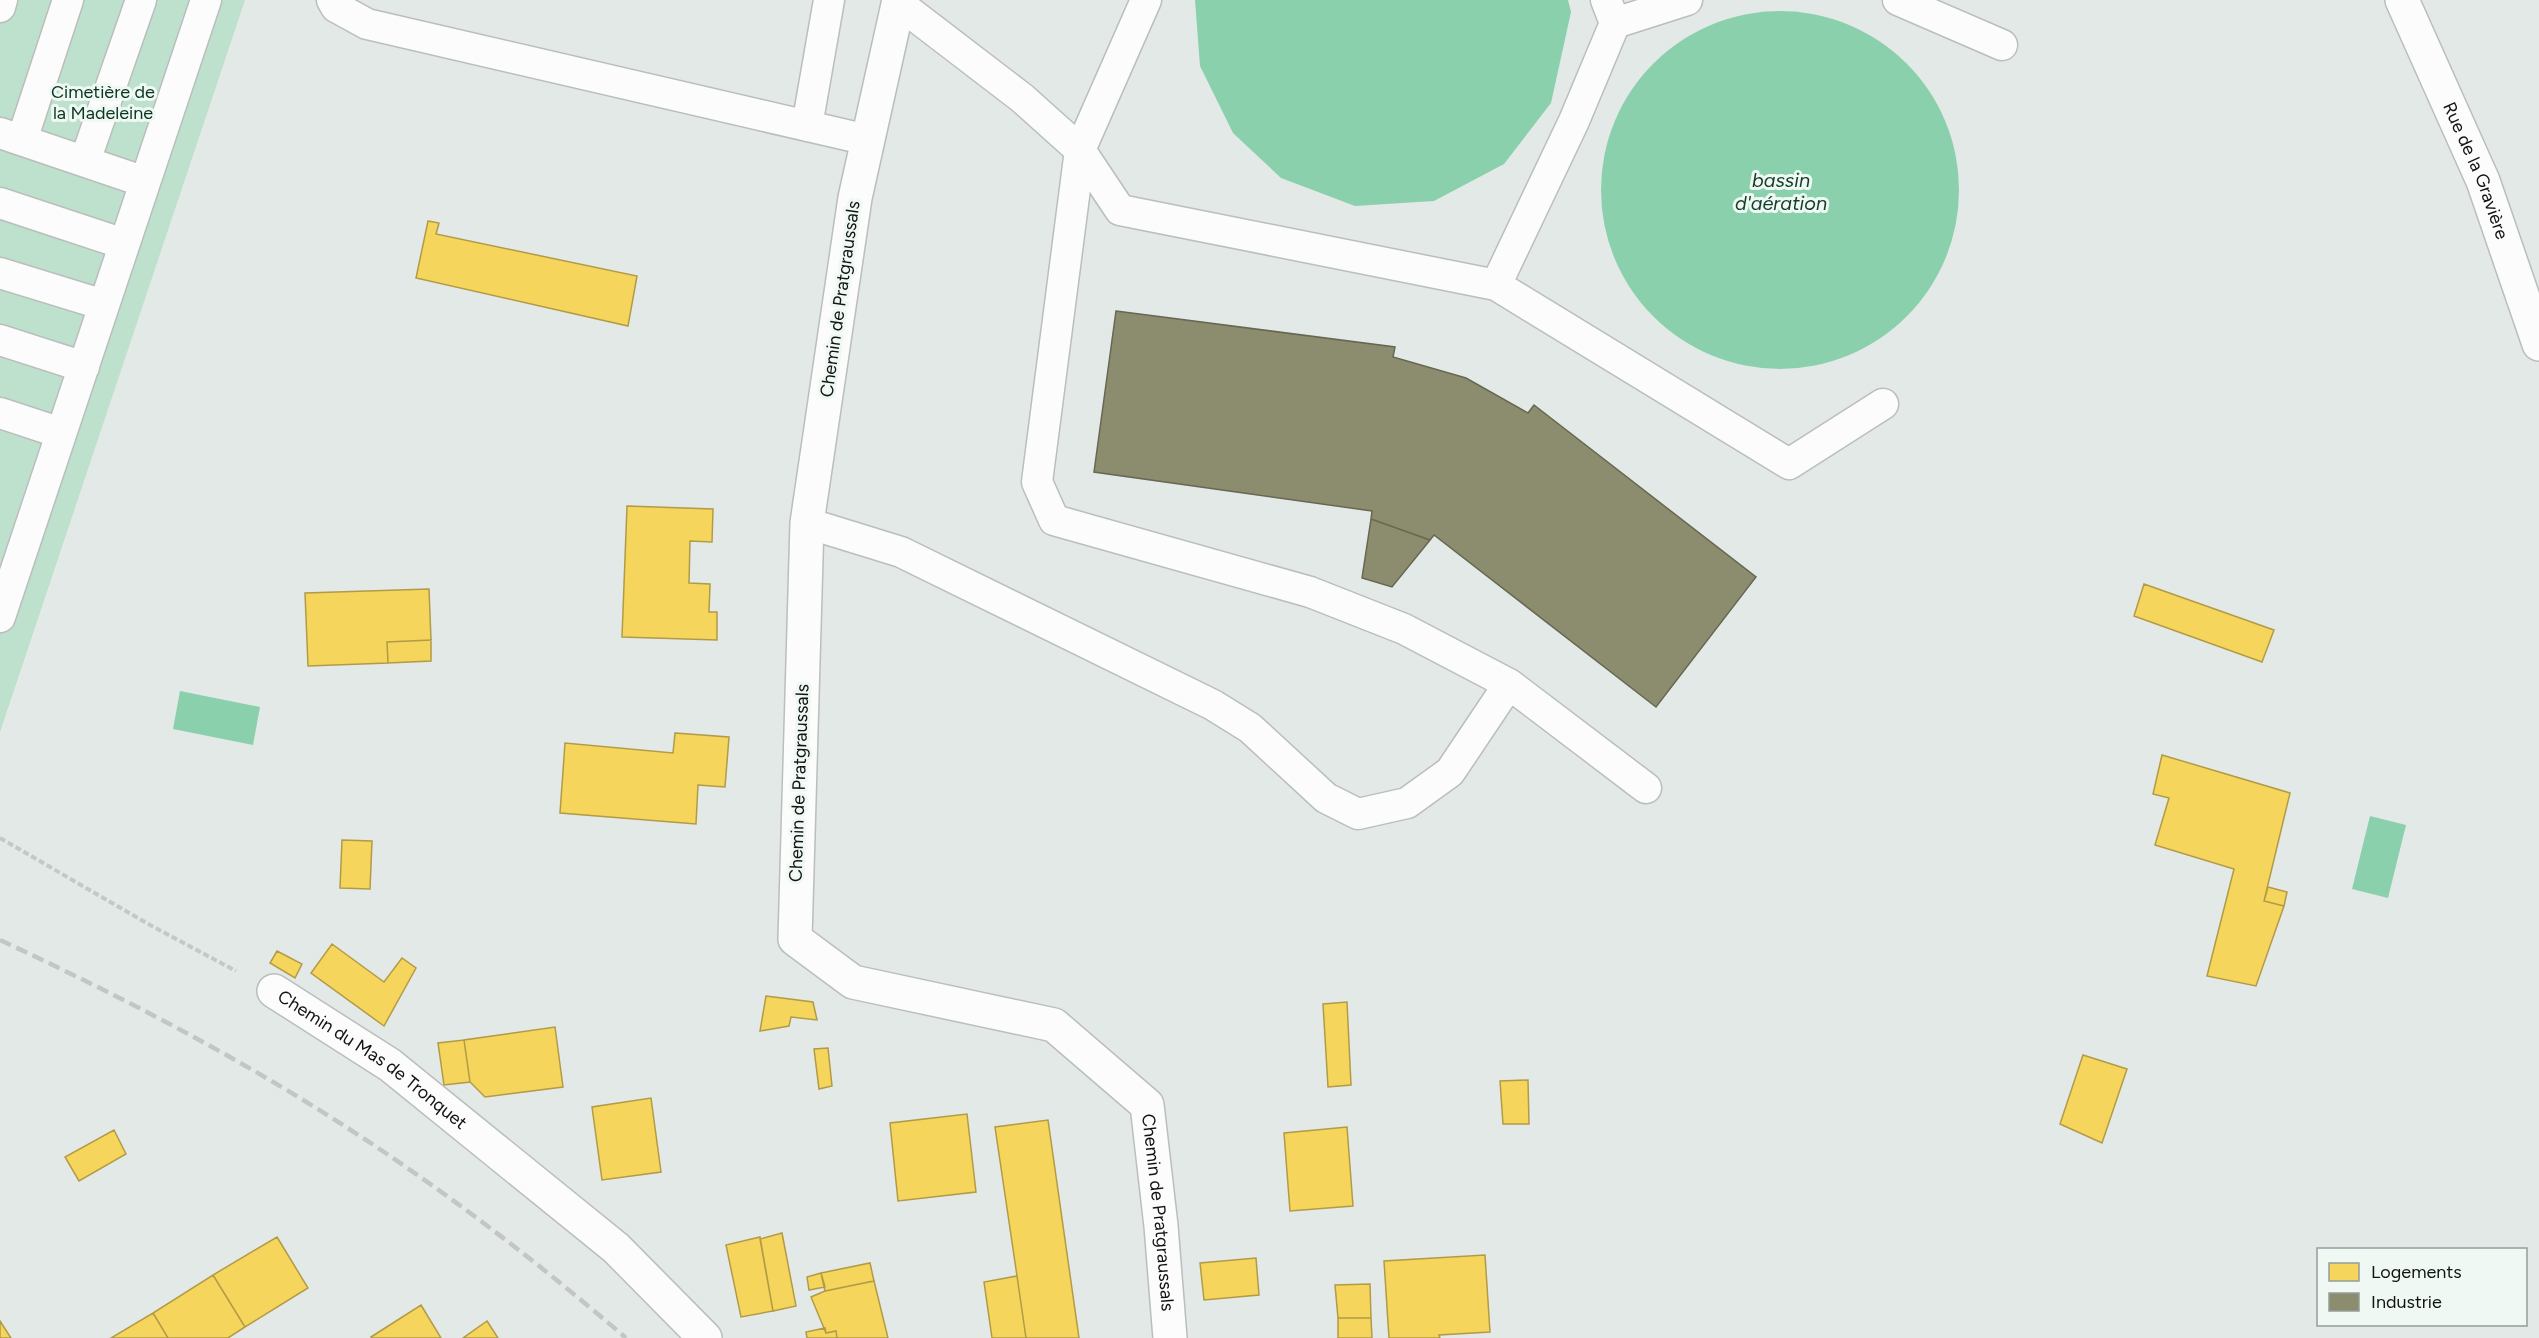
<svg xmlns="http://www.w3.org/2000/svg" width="2539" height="1338" viewBox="0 0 2539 1338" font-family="Figtree,sans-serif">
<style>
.green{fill:#bee1cd}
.water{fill:#8ad0ad}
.homes{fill:#f6d55c;stroke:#b19b46;stroke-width:1.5}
.industry{fill:#8c8c6e;stroke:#676853;stroke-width:1.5}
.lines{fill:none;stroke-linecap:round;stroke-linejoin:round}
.lane-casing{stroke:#babebc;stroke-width:33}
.street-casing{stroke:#babebc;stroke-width:36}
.path{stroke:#c5c8c6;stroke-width:4;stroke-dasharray:6 3;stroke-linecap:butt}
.lane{stroke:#fbfcfb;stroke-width:30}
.street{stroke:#fbfcfb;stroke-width:33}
.rail{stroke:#c4c5c5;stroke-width:4.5;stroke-dasharray:12 6;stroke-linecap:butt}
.labels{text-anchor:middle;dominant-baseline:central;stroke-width:6;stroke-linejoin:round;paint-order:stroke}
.park-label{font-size:18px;fill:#093522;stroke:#eff8f2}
.street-label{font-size:18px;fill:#111413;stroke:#eff8f2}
.water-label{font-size:20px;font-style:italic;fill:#133d29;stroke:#eff8f2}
</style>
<rect width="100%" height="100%" fill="#e3e9e6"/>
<path class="green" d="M0 0H245L0 732Z"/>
<path class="water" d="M1195 0H1568L1571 12 1551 103 1504 164 1434 201 1355 206 1281 178 1233 133 1200 66Z
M1601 190a179 179 0 1 1 358 0a179 179 0 1 1-358 0Z
M180 691 260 707 253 745 173 729Z
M2370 816 2406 825 2388 898 2352 889Z"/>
<path class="homes" d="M428 221 439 223 436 234 637 276 628 326 416 278Z
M627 506 713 509 712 542 690 541 689 583 710 584 709 612H717V640L622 637Z
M2144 584 2274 630 2262 662 2134 616Z
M429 589 431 640 387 642 388 663 308 666 305 593Z
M431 640V661L388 663 387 642Z
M675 733 729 737 725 787 698 785 696 824 560 813 565 743 673 753Z
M2162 755 2290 793 2264 901 2284 906 2256 986 2207 976 2234 869 2155 845 2169 798 2153 794Z
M342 840 372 841 370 889 340 888Z
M2268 887 2287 892 2284 906 2264 901Z
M332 944 384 982 402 958 416 968 384 1026 311 973Z
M277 951 302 964 295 978 270 963Z
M766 996 813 1002 817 1020 791 1017 789 1026 760 1031Z
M1347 1002 1351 1085 1328 1087 1323 1004Z
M555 1027 563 1087 485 1097 470 1082 464 1040Z
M464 1040 470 1082 444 1085 438 1043Z
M828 1048 832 1086 819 1089 814 1049Z
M2083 1055 2127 1069 2102 1143 2060 1124Z
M1528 1080 1529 1124H1503L1500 1081Z
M651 1098 661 1172 602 1180 592 1107Z
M967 1114 976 1192 898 1201 890 1123Z
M1048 1120 1079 1338H1026L1017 1276 995 1127Z
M1347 1127 1353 1206 1290 1211 1284 1133Z
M114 1130 126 1154 79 1181 65 1157Z
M782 1233 796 1306 773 1311 760 1239Z
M277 1237 308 1288 245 1327 213 1275Z
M760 1237 773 1311 741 1317 726 1245Z
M1485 1255 1490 1332 1439 1335 1440 1338H1389L1384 1261Z
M1256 1258 1259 1295 1204 1300 1200 1263Z
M870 1263 874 1281 825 1291 821 1273Z
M821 1273 825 1287 809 1290 807 1277Z
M213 1275 245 1327 228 1338H168L153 1313Z
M1017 1276 1026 1338H992L984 1282Z
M874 1281 888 1338H837L836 1331 826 1333 811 1297 825 1291Z
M1370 1284 1371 1318H1338L1335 1285Z
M421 1305 441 1338H372L371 1337Z
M153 1313 168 1338H111Z
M1338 1318H1371L1372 1338H1338Z
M0 1321 11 1338H0Z
M487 1321 498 1338H463Z
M825 1328 826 1333 836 1331 837 1338H807L806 1332Z"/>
<path class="industry" d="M1116 311 1395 347 1393 357 1466 378 1528 413 1534 405 1756 577 1656 707 1434 535 1430 540 1371 519 1372 511 1094 472Z
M1371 519 1430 540 1392 587 1362 578Z"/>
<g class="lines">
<g class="lane-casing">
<path id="lane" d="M332 0 336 7 367 24 868 140
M1146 0 1080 150 1037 482 1054 520 1310 592 1404 629 1509 684 1646 788
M1606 0 1615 23 1687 0
M1898 0 2002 45
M898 3 1022 98 1080 150 1120 210 1496 285 1789 464 1883 404
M0 7 2 0
M807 126 829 0
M0 133 145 182
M22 140 68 0
M85 161 141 0
M0 203 124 244
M0 273 104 305
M1496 285 1574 121 1615 23
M0 340 84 367
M0 413 61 433
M807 523 901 552 1213 705 1250 728 1326 798 1358 814 1407 803 1450 772 1509 684
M0 617 206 0"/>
</g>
<g class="street-casing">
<g id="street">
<path id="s1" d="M899 0 855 198 807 523 795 939 853 982 1054 1025 1147 1105 1161 1226 1170 1338"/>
<path id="s2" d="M2402 0 2483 181 2539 344"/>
<path id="s3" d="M274 991 390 1065 616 1248 705 1338"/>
</g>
</g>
<path class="path" d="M0 838 150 925 236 971"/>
<use href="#lane" class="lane"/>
<use href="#street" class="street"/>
<path class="rail" d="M0 940C131 1001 261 1069 381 1150 466 1207 548 1271 626 1338"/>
</g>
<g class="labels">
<g class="park-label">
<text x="103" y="92">Cimetière de<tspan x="103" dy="21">la Madeleine</tspan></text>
</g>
<g class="street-label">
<text stroke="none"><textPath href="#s2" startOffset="186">Rue de la Gravière</textPath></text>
<text transform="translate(840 299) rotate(-82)">Chemin de Pratgraussals</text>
<text transform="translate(799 783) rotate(-88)">Chemin de Pratgraussals</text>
<text stroke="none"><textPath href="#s3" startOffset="120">Chemin du Mas de Tronquet</textPath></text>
<text stroke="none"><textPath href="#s1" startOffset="1456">Chemin de Pratgraussals</textPath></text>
</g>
<g class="water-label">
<text x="1781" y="180">bassin<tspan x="1781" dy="23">d'aération</tspan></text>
</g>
</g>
<rect x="2317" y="1248" width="210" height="78" fill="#eff8f2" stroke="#969d99" stroke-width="1.5"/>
<rect x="2329" y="1263" width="30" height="18" fill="#f6d55c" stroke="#969d99" stroke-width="1.5"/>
<text x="2371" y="1278" font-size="18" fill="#111413">Logements</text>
<rect x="2329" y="1293" width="30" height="18" fill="#8c8c6e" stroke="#969d99" stroke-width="1.5"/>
<text x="2371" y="1308" font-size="18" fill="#111413">Industrie</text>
</svg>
